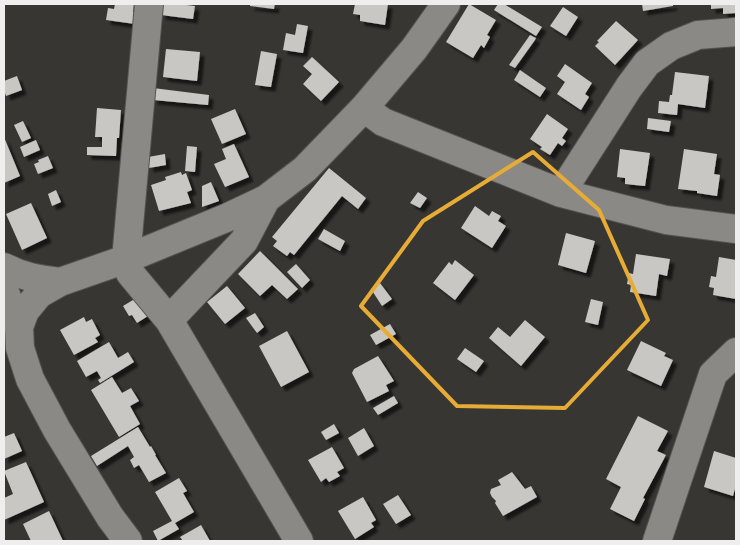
<svg xmlns="http://www.w3.org/2000/svg" width="740" height="545" viewBox="0 0 740 545" font-family="Manrope,sans-serif">
<style>
.building{fill:#c9c7c3;filter:url(#shadow)}
.lines{fill:none;stroke-linecap:round;stroke-linejoin:round}
.minor-casing{stroke:#555351;stroke-width:30}
.minor{stroke:#8b8986;stroke-width:28}
.marked{fill:none;stroke:#e6ac36;stroke-width:4;stroke-linejoin:round}
</style>
<defs>
<filter id="shadow"><feDropShadow dx="4.5" dy="4.5" stdDeviation="1" flood-color="#0009"/></filter>
</defs>
<rect width="100%" height="100%" fill="#383633"/>
<path class="building" d="M115 4H134L133 12H137L135 24 106 20 108 8 114 9Z
M162 4H178L195 6 193 19 161 15Z
M250 4H275L274 9 250 6Z
M355 4H388L385 25 360 21V15L353 14Z
M469 4 496 20 487 35 490 37 484 48 481 45 473 58 446 42Z
M498 4H504L542 27 536 36 494 10Z
M642 4H673V6L643 11Z
M711 4H736V13L723 14V8L711 9Z
M563 7 578 17 566 36 550 26Z
M616 21 638 40 615 65 595 46 599 42 597 41Z
M297 24 308 26 303 53 283 50 286 33 295 35Z
M530 35 536 38 535 40 515 68 509 65Z
M166 49 200 52 197 81 163 77Z
M261 51 277 54 271 87 255 85Z
M312 57 339 82 321 101 303 84 312 74 303 66Z
M565 64 592 83 585 94 589 97 581 110 557 94 565 82 557 76Z
M520 70 546 88 540 97 514 80Z
M675 72 709 76 705 108 678 104 677 115 658 113 659 101 669 102 670 95H672Z
M17 76 22 90 6 96 4 90V81Z
M153 88 209 95 208 105 153 100Z
M97 108 121 110 119 138H117L116 156 87 155V147H102V137H95Z
M235 109 246 134 222 144 211 119Z
M547 114 568 129 562 138 566 141 562 146 558 143 550 155 540 149 542 147 530 139Z
M648 118 671 121 669 132 647 129Z
M23 121 31 138 22 142 14 125Z
M4 137 20 176 4 183Z
M36 140 40 150 24 157 20 147Z
M234 144 249 177 225 187 214 164 226 159 222 149Z
M187 146 197 147 195 172 185 171Z
M620 149 650 153 645 186 625 184V178L617 177Z
M684 149 717 154 714 174 720 175 717 196 697 193V191L678 189Z
M165 154 166 165 149 168 148 157Z
M48 156 53 168 38 174 34 164 39 162 38 160Z
M329 168 366 198 358 209 342 196 294 255 290 252 287 256 273 246 277 241 272 237Z
M181 172 182 175 186 173 192 190 187 192 191 203 159 211 151 185 166 180 165 177Z
M211 182 219 201 202 207V186Z
M56 190 61 202 52 206 48 194Z
M418 192 427 198 420 208 410 203Z
M31 203 47 238 22 250 6 214Z
M475 206 489 216 492 211 501 216 498 221 506 226 492 248 461 228Z
M324 229 345 241 340 251 318 239Z
M566 233 595 241 586 273 558 265Z
M260 251 298 289 287 299 272 285 260 296 238 274Z
M636 254 670 259 667 276 659 274 656 296 630 292 631 285 627 284 629 273 633 274Z
M719 257 736 260V299L713 295 714 288 709 287 711 276 716 277Z
M455 260 474 275 455 300 433 283 449 262 452 265Z
M296 264 310 280 302 288 287 272Z
M380 283 392 299 382 306 371 289Z
M227 286 245 308 225 324 207 302Z
M138 297 151 314 137 323 132 315 129 316 123 306Z
M591 299 603 302 598 325 585 322Z
M255 313 264 327 257 333 246 318Z
M84 317 86 322 92 319 100 335 95 338 98 342 74 355 60 330Z
M525 320 545 337 521 366 489 338 498 327 510 337Z
M390 324 396 334 376 345 370 335Z
M287 331 309 372 281 387 259 346Z
M641 341 666 353 664 356 673 360 661 386 627 370Z
M109 342 118 358 128 352 134 362 100 383 98 380 101 378 97 371 86 377 77 361Z
M465 348 484 361 476 372 457 359Z
M378 356 394 381 386 385 389 391 367 402 352 373 354 369Z
M112 377 122 393 131 388 139 401 130 406 140 424 119 437 91 390Z
M394 396 398 403 378 415 373 408Z
M638 416 668 431 657 451 666 455 643 498 645 499 634 521 610 509 621 487 606 479Z
M334 424 339 433 326 440 321 432Z
M138 427 150 447 151 446 156 455H155L166 473 149 482 139 465 134 468 130 460 134 457 128 446 97 466 91 456Z
M364 428 374 446 358 456 348 438Z
M14 433 22 451 4 459V437Z
M332 447 344 468 337 472 340 476 329 482 326 478 321 482 308 460Z
M714 451 736 458V485L733 496 704 487Z
M26 462 44 502 4 520V498L13 494 4 471Z
M512 472 525 489 531 486 537 497 503 516 495 503 496 501 492 497 490 493 491 489 501 485 498 480Z
M179 478 187 491 183 493 194 512 175 523 179 529 158 541 153 531 172 521 155 492Z
M398 495 411 515 396 524 383 504Z
M363 497 376 520 371 523 374 527 355 539 338 511Z
M49 511 63 541H31L23 524Z
M201 525 210 541H183L180 537Z"/>
<g class="lines">
<g class="minor-casing">
<path id="minor" d="M149 4 126 259 130 273 169 320 299 541
M364 108 383 122 561 193 666 220 736 229
M561 193 629 87 647 63 671 46 698 35 736 32
M4 267C23 277 38 279 60 282
M4 290 19 327 20 348 30 379 57 430 110 517 128 541
M169 320 244 241 266 199
M19 327 25 311 39 294 60 282 126 259 226 218 266 199 305 169 364 108 414 49 446 4
M657 541 713 374 736 352"/>
</g>
<use href="#minor" class="minor"/>
</g>
<path class="marked" d="M533 152 599 210 648 320 565 408 457 406 361 306 423 221Z"/>
<rect width="740" height="545" fill="none" stroke="#f0eeec" stroke-width="10"/>
</svg>
